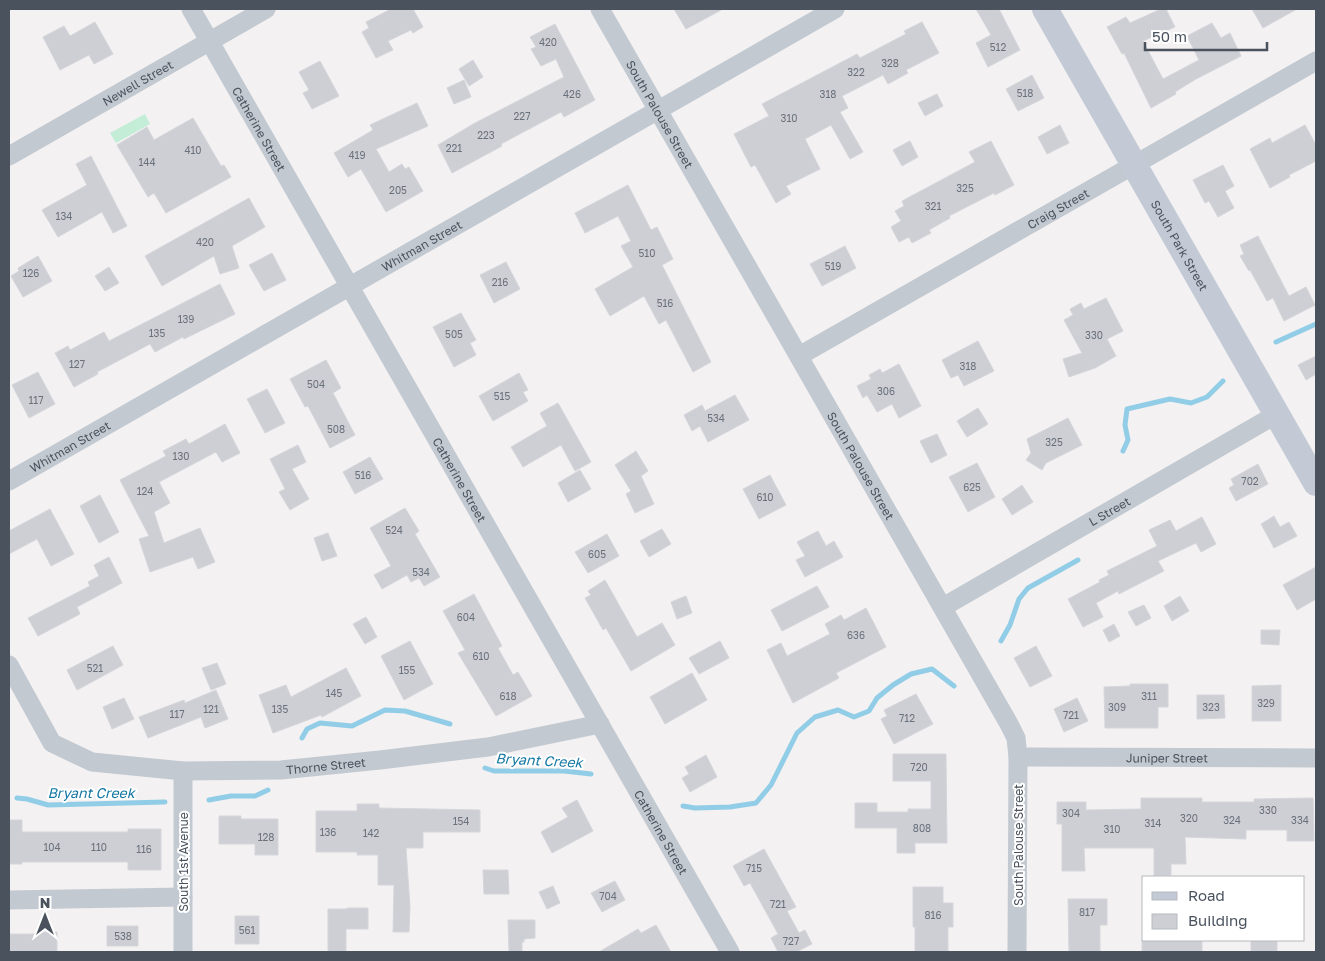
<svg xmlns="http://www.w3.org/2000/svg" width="1325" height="961" viewBox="0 0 1325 961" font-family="'Golos Text',sans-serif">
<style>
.green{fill:#c3edd7}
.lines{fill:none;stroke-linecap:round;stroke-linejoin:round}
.stream{stroke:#92cde7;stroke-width:5}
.building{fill:#cecfd5;stroke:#d5d6db}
.street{stroke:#c2c9d1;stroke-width:19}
.secondary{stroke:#c3cad6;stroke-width:26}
.labels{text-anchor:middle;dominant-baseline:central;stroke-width:4;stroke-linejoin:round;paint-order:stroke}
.number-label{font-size:10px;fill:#6a717b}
.street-label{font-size:12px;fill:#49525d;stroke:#fff}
.water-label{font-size:14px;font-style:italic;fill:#1678a4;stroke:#fff}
</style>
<rect width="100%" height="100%" fill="#f3f1f1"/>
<path class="green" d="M145 114 150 124 116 143 110 133Z"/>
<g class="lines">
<path class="stream" d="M1276 342 1316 324
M1123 451 1128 440 1125 425 1127 409 1170 399 1191 403 1207 397 1223 381
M1001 641 1010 625 1019 599 1028 588 1078 560
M302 738 307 729 320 723 352 726 385 710 405 711 450 724
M485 768 494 771H564L591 774
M17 798 27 799 48 805 165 802
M209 800 231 796H255L268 790
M683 806 695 808 730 807 756 803 771 785 797 733 815 717 838 710 854 717 869 711 877 698 893 685 911 674 932 669 954 686"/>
</g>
<path class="building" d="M391 9H413L423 27 413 33 411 30 388 41 393 50 376 58 362 32 369 28 366 22Z
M674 9H723L686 29Z
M976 9H999L1020 50 988 67 976 43 991 35Z
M1161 9H1166L1175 27 1143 41 1163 79 1199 60 1187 36 1212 23 1221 38 1230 33 1241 56 1196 79 1175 92 1176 94 1151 108 1124 53 1122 54 1107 27 1126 17 1130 23Z
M1252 9H1297L1263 28Z
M95 22 113 54 94 64 89 55 60 70 43 37 64 26 70 36Z
M922 22 939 53 906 70 908 73 888 84 883 75 842 96 848 108 840 112 863 152 850 159 831 125 805 139 820 169 786 186 791 194 776 203 755 165 751 167 734 134 769 116 762 104 857 54 860 58 906 34 904 31Z
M555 24 595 100 564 117 561 112 501 144 502 146 452 173 438 145 475 123 564 77 556 59 541 66 531 49 536 47 530 37Z
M473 60 483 77 469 86 459 69Z
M320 61 339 96 312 109 303 93 309 90 299 72Z
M1032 75 1044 98 1018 111 1006 89Z
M464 80 471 97 454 104 447 88Z
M937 94 943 106 925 116 918 103Z
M417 103 428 126 376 149 389 172 402 164 405 169 409 167 423 191 386 212 361 169 348 177 334 153 373 130 370 125Z
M193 118 221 166 224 165 231 177 166 213 154 193 148 197 117 145 147 127 154 140Z
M1060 125 1069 143 1047 154 1038 137Z
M1305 125 1316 145V161L1289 175 1290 177 1270 188 1250 149 1270 138 1272 143Z
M910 141 918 157 902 166 893 150Z
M991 141 1014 185 995 195 994 193 949 216 950 218 929 230 931 233 912 243 909 237 899 242 891 227 901 221 895 211 904 206 902 201 975 162 969 152Z
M91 156 127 226 113 233 102 212 58 237 42 210 87 185 76 164Z
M1223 165 1234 186 1225 191 1234 208 1218 217 1209 201 1205 203 1193 180Z
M628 185 651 230 657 227 673 259 662 265 711 362 693 372 666 320 659 324 644 296 610 316 595 289 633 267 621 246 631 241 618 216 585 233 575 213Z
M249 198 265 227 232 246 239 268 220 274 214 256 162 286 145 256Z
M1258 236 1289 296 1306 287 1315 305 1284 321 1273 298 1267 301 1250 270 1249 271 1240 256 1244 254 1240 245Z
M845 246 856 268 822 286 810 264Z
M272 253 286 280 264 291 249 265Z
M38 256 52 281 23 297 11 276 19 271 18 268Z
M506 262 520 289 494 303 480 275Z
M109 267 119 283 105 291 95 276Z
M220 284 235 314 184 339 183 337 155 352 150 344 97 372 98 374 74 387 55 353 68 346 70 350 104 332 109 341Z
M1106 298 1123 331 1107 339 1116 356 1095 368 1069 377 1063 359 1082 353 1064 320 1073 315 1070 309 1081 303 1084 309Z
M461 313 476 340 470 343 476 355 454 367 433 327Z
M978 341 994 371 964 386 958 375 951 378 942 360Z
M1316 356V374L1306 380 1298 365Z
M326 360 341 388 333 393 355 435 330 448 308 406 305 407 290 379Z
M899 364 921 406 899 418 892 404 877 412 867 395 863 398 857 386 871 379 869 375 880 369 882 373Z
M38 372 55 404 29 418 12 385Z
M519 373 528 390 523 392 528 401 493 421 479 396Z
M267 389 285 423 265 433 247 399Z
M735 395 749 420 708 442 700 426 692 431 684 415 702 405 705 411Z
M558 403 591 462 575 471 561 445 523 467 511 447 547 426 540 413Z
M978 408 988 424 967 437 957 421Z
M1068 418 1082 445 1046 463 1042 470 1026 460 1031 453 1027 439Z
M225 424 240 453 222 462 216 452 159 482 170 503 154 512 164 543 200 528 215 562 198 569 193 557 150 572 139 539 149 536 120 480 166 456 163 451 186 439 189 444Z
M937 434 947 455 931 463 920 441Z
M298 445 306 462 292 469 309 499 290 510 279 492 285 489 270 459Z
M636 451 648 471 641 476 654 504 635 513 626 494 631 491 615 465Z
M370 457 383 479 355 494 343 472Z
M977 463 995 497 968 512 949 477Z
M1258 464 1268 484 1236 501 1229 488 1234 485 1231 479Z
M580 470 591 489 568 502 558 483Z
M770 475 786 505 759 519 743 489Z
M1022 485 1033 502 1012 515 1002 499Z
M100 495 119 532 99 543 80 506Z
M405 508 419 531 415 534 440 577 424 586 419 578 411 582 407 575 382 589 374 575 391 566 370 528Z
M50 509 74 554 51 566 37 539 9 554V531Z
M1274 516 1280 527 1289 522 1297 536 1274 548 1261 524Z
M1202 517 1216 544 1201 552 1196 543 1158 561 1164 571 1119 594 1118 591 1096 603 1103 617 1083 627 1068 599 1100 582 1099 580 1109 575 1107 571 1157 546 1149 530 1170 520 1176 531Z
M662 529 671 544 649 557 640 541Z
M818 531 826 546 834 541 843 557 805 577 796 560 805 556 797 542Z
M328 533 337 556 322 561 314 538Z
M607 534 619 556 588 573 575 552Z
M109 557 122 583 77 607 80 614 38 636 28 618 90 586 88 582 99 576 94 565Z
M1316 567V599L1297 610 1283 585Z
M605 580 637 637 662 623 675 645 631 671 606 628 603 630 585 598 591 595 588 591Z
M817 586 829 607 782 631 771 610Z
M474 594 502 646 498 648 513 675 518 672 532 696 496 716 458 653 465 650 443 611Z
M686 596 692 613 677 619 671 602Z
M1180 596 1189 611 1172 621 1164 606Z
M1144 605 1151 618 1136 626 1128 612Z
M866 608 886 647 836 673 839 678 793 703 767 650 781 643 787 656 830 634 825 624 841 615 844 620Z
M366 617 377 637 365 644 353 624Z
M1114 624 1120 636 1109 642 1103 630Z
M1261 630H1280L1279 645 1261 644Z
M410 641 433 684 404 700 381 656Z
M720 641 729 658 699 674 689 658Z
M113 646 123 665 77 690 67 670Z
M1036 646 1052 676 1030 687 1014 658Z
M217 663 226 684 211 690 202 668Z
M346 668 361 696 322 717 321 715 273 733 259 695 286 685 291 697Z
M692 673 707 700 665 724 650 697Z
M1130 684H1168V707H1158V728H1105L1104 687 1130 686Z
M1281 685V721H1252V686Z
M216 690 228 719 205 728 201 717 148 738 139 717 184 700 185 703Z
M916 694 933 724 894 744 881 719 887 716 884 710Z
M1197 695H1224L1225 718 1197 719Z
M124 698 134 719 112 729 103 707Z
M1077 698 1088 721 1064 732 1054 709Z
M893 754H946L947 843H915V853H897V828H855V803H877V812H908V809H931V781H893Z
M706 755 717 777 690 792 682 778 689 774 685 767Z
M1141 798H1202V802H1254V799L1313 798 1314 841H1287V830H1246V839L1185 837 1186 864H1171V875L1154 876V848H1084L1085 871H1062V824H1057V802H1086V810L1141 809Z
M577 800 593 831 552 853 541 832 568 817 562 808Z
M357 804H379V808L480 810V832H423V848H406L410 907 409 932H393L394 885H378V855H357V852H316V811H357Z
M219 816H241V819H278V855H255V844H219Z
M9 820H22V832H128V829H161V870H128V862H22V864H9Z
M764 849 796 907 787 911 799 933 805 930 812 944 796 952H778L771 938 778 934 750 883 744 886 733 866Z
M483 870H508L509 894H484Z
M615 881 625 900 602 912 591 893Z
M553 886 560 903 547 909 539 892Z
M913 887H943V903H953V927H948V952H915V927H913Z
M1068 899H1107V925H1100V952H1069Z
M347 908H368V929H346V952H328V909H347Z
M235 916H259V944H235Z
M508 920H535V938L524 939V942H522V952H509Z
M656 925 671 952H599L638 929 641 933Z
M107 926H138V946H107Z
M38 932H57V952H9V934H38Z
M1142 940H1202V952H1142Z
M1251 940H1277V952H1251Z"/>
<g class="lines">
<g class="street">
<path id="s1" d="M191 9 730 952"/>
<path id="s2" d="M600 9 1009 724 1016 738 1018 757 1017 952"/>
<path id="s3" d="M9 156 266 9"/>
<path id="s4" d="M799 356 1316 61"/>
<path id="s5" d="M9 481 835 9"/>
<path id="s6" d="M943 607 1277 414"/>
<path id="s7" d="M9 665 52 743 92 762 183 771 281 770 380 760 488 747 600 724"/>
<path id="s8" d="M1018 757 1316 758"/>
<path d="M183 771V952"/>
<path d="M9 900 183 897"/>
</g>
<path class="secondary" id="s9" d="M1045 9 1316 483"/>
</g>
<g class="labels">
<g class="number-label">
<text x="548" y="42">420</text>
<text x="998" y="47">512</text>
<text x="890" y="63">328</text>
<text x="856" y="72">322</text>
<text x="1025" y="93">518</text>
<text x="572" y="94">426</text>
<text x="828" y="94">318</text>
<text x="522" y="116">227</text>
<text x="789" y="118">310</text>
<text x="486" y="135">223</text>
<text x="454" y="148">221</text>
<text x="193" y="150">410</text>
<text x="357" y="155">419</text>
<text x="147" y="162">144</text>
<text x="965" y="188">325</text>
<text x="398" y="190">205</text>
<text x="933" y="206">321</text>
<text x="64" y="216">134</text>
<text x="205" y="242">420</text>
<text x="647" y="253">510</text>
<text x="833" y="266">519</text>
<text x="31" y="273">126</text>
<text x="500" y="282">216</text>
<text x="665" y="303">516</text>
<text x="186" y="319">139</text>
<text x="157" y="333">135</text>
<text x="454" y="334">505</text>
<text x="1094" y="335">330</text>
<text x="77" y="364">127</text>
<text x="968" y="366">318</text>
<text x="316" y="384">504</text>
<text x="886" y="391">306</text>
<text x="502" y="396">515</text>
<text x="36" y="400">117</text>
<text x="716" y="418">534</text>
<text x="336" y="429">508</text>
<text x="1054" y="442">325</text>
<text x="181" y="456">130</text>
<text x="363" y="475">516</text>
<text x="1250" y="481">702</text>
<text x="972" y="487">625</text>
<text x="145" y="491">124</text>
<text x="765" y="497">610</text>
<text x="394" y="530">524</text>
<text x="597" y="554">605</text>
<text x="421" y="572">534</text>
<text x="466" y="617">604</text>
<text x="856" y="635">636</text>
<text x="481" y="656">610</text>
<text x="95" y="668">521</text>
<text x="407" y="670">155</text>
<text x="334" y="693">145</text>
<text x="508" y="696">618</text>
<text x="1149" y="696">311</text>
<text x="1266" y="703">329</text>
<text x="1117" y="707">309</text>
<text x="1211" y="707">323</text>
<text x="211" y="709">121</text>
<text x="280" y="709">135</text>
<text x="177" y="714">117</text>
<text x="1071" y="715">721</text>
<text x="907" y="718">712</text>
<text x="919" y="767">720</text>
<text x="1268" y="810">330</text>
<text x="1071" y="813">304</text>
<text x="1189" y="818">320</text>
<text x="1232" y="820">324</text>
<text x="1300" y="820">334</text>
<text x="461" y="821">154</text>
<text x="1153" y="823">314</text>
<text x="922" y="828">808</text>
<text x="1112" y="829">310</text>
<text x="328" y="832">136</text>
<text x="371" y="833">142</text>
<text x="266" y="837">128</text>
<text x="52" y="847">104</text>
<text x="99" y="847">110</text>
<text x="144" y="849">116</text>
<text x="754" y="868">715</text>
<text x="608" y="896">704</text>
<text x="778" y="904">721</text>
<text x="1087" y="912">817</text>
<text x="933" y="915">816</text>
<text x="247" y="930">561</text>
<text x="123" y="936">538</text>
<text x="791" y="941">727</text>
</g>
<g class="street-label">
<text stroke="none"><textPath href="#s3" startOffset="148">Newell Street</textPath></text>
<text stroke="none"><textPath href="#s2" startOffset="121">South Palouse Street</textPath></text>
<text stroke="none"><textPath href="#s1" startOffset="138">Catherine Street</textPath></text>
<text stroke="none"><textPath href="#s4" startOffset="298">Craig Street</textPath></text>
<text stroke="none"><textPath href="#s5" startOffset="475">Whitman Street</textPath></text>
<text stroke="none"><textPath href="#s9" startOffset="272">South Park Street</textPath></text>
<text stroke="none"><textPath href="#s5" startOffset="70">Whitman Street</textPath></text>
<text stroke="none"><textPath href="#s2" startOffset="526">South Palouse Street</textPath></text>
<text stroke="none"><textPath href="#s1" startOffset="542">Catherine Street</textPath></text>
<text stroke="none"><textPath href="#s6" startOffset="192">L Street</textPath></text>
<text stroke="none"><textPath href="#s8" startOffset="149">Juniper Street</textPath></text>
<text stroke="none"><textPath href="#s7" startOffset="368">Thorne Street</textPath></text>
<text stroke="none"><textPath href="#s1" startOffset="948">Catherine Street</textPath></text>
<text transform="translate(1018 845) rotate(-90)">South Palouse Street</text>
<text transform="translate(183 862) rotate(-90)">South 1st Avenue</text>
</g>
<g class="water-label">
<text transform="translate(539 760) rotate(3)">Bryant Creek</text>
<text x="91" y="792">Bryant Creek</text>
</g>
</g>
<rect width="1325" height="961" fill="none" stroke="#49525d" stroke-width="20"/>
<rect x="1142" y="876" width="162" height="65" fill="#ffffff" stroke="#b6babe"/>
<rect x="1152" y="892" width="25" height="8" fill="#c3cad6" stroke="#b6babe"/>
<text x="1188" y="901" font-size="15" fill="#49525d">Road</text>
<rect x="1152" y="914" width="25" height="15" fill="#cecfd5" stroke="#b6babe"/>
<text x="1188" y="926" font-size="15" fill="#49525d">Building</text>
<g transform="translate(45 916)" stroke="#ffffff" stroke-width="4" paint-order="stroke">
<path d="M0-4L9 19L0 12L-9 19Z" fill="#49525d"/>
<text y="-8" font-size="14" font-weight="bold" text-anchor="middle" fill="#49525d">N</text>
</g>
<path d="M1145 42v8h122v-8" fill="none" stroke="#49525d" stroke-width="2.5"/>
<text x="1152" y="42" font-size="15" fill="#49525d" stroke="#ffffff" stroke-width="4" paint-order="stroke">50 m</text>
</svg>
